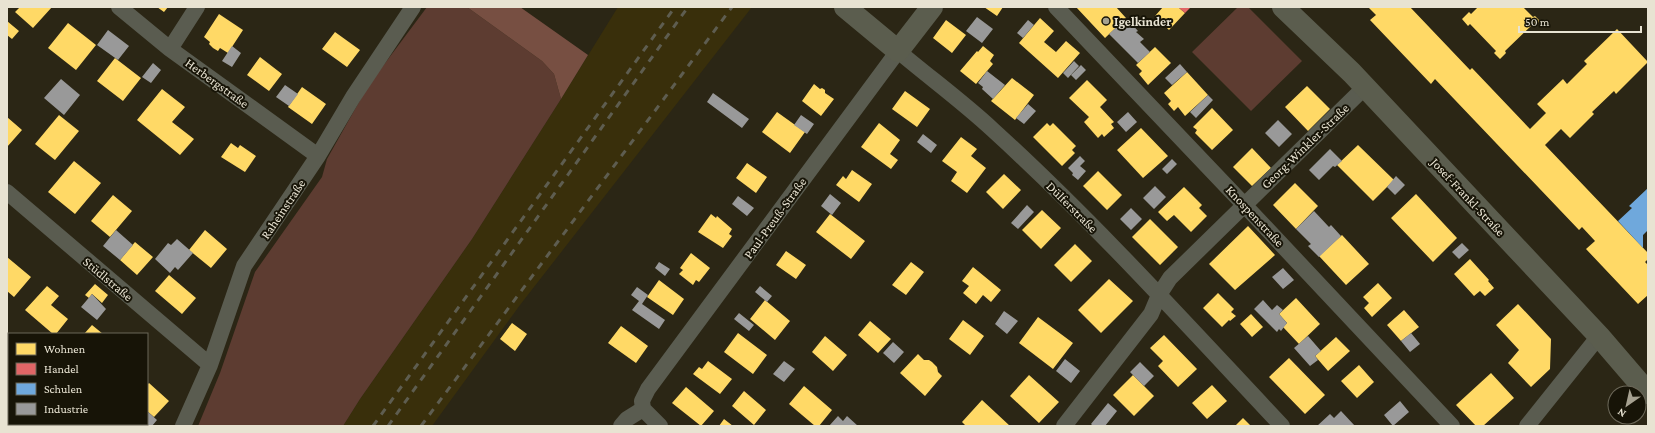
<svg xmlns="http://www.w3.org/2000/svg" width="1655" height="433" viewBox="0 0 1655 433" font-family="'Crimson Pro',serif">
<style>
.built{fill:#392f0b}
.green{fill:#5d3c31}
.forest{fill:#774f42}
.homes{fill:#ffd966}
.shops{fill:#e06666}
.schools{fill:#6fa8dc}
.industry{fill:#999}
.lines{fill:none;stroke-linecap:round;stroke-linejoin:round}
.minor{stroke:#5a5c50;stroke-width:16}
.secondary{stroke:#5b5d4e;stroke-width:22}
.rail{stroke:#5e5d50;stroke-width:3;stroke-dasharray:7 7;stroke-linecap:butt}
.poi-dot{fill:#a6a190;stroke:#171407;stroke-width:1.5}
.labels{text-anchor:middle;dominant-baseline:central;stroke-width:4;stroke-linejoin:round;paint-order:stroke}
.poi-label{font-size:13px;font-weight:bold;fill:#e8e3d2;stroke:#171407;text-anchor:start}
.street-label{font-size:13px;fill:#e8e3d2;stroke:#171407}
</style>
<rect width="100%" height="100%" fill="#2b2615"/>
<path class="built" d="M618 7H752L520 305 432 426H343L360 399 472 239 561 99Z"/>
<path class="green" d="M427 7H467L542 61 554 74 561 99 472 239 360 399 343 426H198L220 373 255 272 322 177 327 159 368 86Z
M1238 7H1248L1302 61 1251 111 1192 52Z"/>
<path class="forest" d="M467 7H520L588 55 561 99 554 74 542 61Z"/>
<path class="homes" d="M20 7H52L33 28 15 12Z
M157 7H168L164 12Z
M984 7H1003L997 16Z
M1076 7H1116L1126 18 1105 38Z
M1163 7H1178L1185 13 1169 30 1155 16Z
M1368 7H1410L1470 70 1472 68 1530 129 1546 113 1537 104 1563 79 1567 84 1587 64 1584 61 1617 29 1648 62 1616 94 1614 91 1592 112 1594 114 1570 138 1561 129 1545 145 1648 253V259L1645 262 1648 265V295L1638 304 1586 249 1595 241 1582 227 1579 230 1435 79 1431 84 1370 20 1376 15Z
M1478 7H1523L1533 17 1535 16 1540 21 1534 27 1532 25 1505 51 1506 53 1500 59 1494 53 1496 51 1470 24 1468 26 1462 19 1469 12 1471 14Z
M219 14 243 30 228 53 220 48 218 51 213 48 209 44 210 42 204 37Z
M1040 18 1054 31 1044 42 1056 52 1066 41 1080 53 1058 78 1019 43Z
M946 20 966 35 952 53 933 38Z
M7 21 19 31 12 39 7 35Z
M68 23 96 45 76 70 48 48Z
M335 32 360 50 347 67 322 49Z
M983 46 994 55 990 61 993 64 976 84 960 71 977 51 978 52Z
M1155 47 1171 63 1148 85 1139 74 1142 71 1136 65Z
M260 57 282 74 269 91 247 75Z
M115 58 141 78 123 101 97 81Z
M1187 72 1208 95 1185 116 1178 107 1174 111 1168 104 1171 101 1164 93Z
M1012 78 1034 95 1015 120 991 101Z
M1087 80 1107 100 1100 107 1114 122 1111 124 1114 128 1104 137 1102 134 1098 138 1084 122 1089 117 1069 98Z
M814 84 820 89 822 88 825 90V93L834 99 821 116 802 101Z
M1307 86 1330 109 1308 131 1285 107Z
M302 87 326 104 312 124 288 107Z
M162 89 185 107 172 122 194 139 180 155 137 120Z
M905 91 930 109 917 127 892 109Z
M1212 108 1233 130 1212 150 1195 133 1197 130 1193 127Z
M777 112 805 132 790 153 762 132Z
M59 115 79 131 55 160 35 144Z
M7 117 22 130 7 147Z
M879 123 900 140 890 154 898 160 891 169 861 147Z
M1047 123 1050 126 1053 123 1076 146 1072 150 1075 153 1062 166 1033 137Z
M1141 128 1168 156 1143 178 1117 150Z
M961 137 977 149 971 156 986 168 967 193 951 181 957 172 942 161Z
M231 143 238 148 240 145 256 156 245 172 221 157Z
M1358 145 1394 180 1373 201 1337 165Z
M1252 148 1271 168 1252 186 1233 167Z
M74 161 101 183 75 214 48 192Z
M747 163 767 177 756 193 736 178Z
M852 170 872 184 859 202 836 185 843 176 846 179Z
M1098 171 1122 195 1107 210 1083 186Z
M1004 174 1021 190 1003 209 986 192Z
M1295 183 1318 206 1296 229 1273 205Z
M1184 187 1202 205 1199 208 1207 216 1191 232 1174 215 1167 221 1158 212Z
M1416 194 1457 238 1433 262 1391 218Z
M113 195 132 211 110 237 91 221Z
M1042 210 1061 228 1041 249 1022 230Z
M711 214 716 218 717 216 732 229 729 234 732 236 723 248 698 232Z
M830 214 865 241 851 259 816 232Z
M1150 219 1178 247 1160 265 1132 237Z
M1248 226 1275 255 1235 290 1209 264Z
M205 230 227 249 211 268 189 250Z
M1342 235 1369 264 1346 285 1319 256Z
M135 242 153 257 137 275 120 260Z
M1075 244 1092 261 1071 282 1054 265Z
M786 251 806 265 796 279 776 265Z
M691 253 710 268 699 282 696 280 693 285 679 274 683 270 680 268Z
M7 257 31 277 14 297 7 291Z
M1470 259 1489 280 1488 281 1494 288 1485 296 1480 291 1474 296 1454 274Z
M911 262 924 272 906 295 892 285Z
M973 267 1001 290 991 302 983 295 976 304 963 293 969 286 962 281Z
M169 275 196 298 182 314 155 291Z
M1109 279 1133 301 1101 333 1078 310Z
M659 280 684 299 673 315 647 297Z
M1378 283 1392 298 1372 317 1364 308 1369 303 1363 297Z
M95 284 108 295 102 303 92 294 89 298 85 295Z
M47 286 59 296 51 305 68 319 56 334H53L25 310Z
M1218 293 1234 309 1231 312 1236 316 1230 321 1229 320 1222 327 1203 308Z
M1296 298 1320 324 1299 344 1283 327 1287 323 1279 314Z
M765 300 790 321 775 340 750 319Z
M1518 304 1551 339 1550 369 1531 387 1508 363 1519 350 1496 325Z
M1404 310 1419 327 1401 341 1387 325Z
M1251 314 1263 327 1252 337 1240 324Z
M1038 317 1073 343 1053 369 1019 343Z
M963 320 984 336 970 355 949 339Z
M870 321 891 339 878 353 858 335Z
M512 323 527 334 515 351 500 339Z
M92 325 103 334H84Z
M621 326 648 346 636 363 608 343Z
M738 333 767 355 753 374 724 352Z
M1164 335 1197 369 1178 387 1158 366 1163 361 1150 348Z
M825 336 847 355 833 371 812 352Z
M1336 337 1350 351 1328 371 1315 356Z
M918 354 924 360H929L932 362 937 367 938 372 942 376 925 396 900 373Z
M1289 358 1325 395 1305 414 1269 377Z
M708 361 732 379 720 394 693 374 699 367 702 369Z
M1359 365 1374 382 1357 398 1341 381Z
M1491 373 1514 398 1483 426H1476L1456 405Z
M1029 375 1059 402 1039 423 1010 396Z
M1133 375 1154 396 1134 416 1113 395Z
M149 383 169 401 154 417 147 411V385Z
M1212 385 1227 401 1207 419 1192 403Z
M7 386 9 388V407L7 410Z
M804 386 832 410 819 426H815L789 404Z
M686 387 714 411 701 426 672 403Z
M744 391 766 410 754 425 732 406Z
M982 400 1010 426H966L962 422Z
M1243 418 1251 426H1235Z
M724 419 733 426H719Z
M29 424H50L48 426H31Z"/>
<path class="shops" d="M1178 7H1191L1185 13Z"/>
<path class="schools" d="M1648 188V230L1643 235V248L1618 221 1632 208 1629 206Z"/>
<path class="industry" d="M977 17 993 29 982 43 966 31Z
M1028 20 1034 25 1023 38 1017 33Z
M1123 21 1126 24 1129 21 1138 31 1136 32 1144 39 1140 42 1150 52 1138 63 1109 34Z
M108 30 129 46 118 60 97 45Z
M232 46 241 53 232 67 222 61Z
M1074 61 1079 66 1068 78 1063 73Z
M153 63 161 70 151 83 142 77Z
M1180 64 1187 72 1172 85 1165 78Z
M1081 65 1086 70 1076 80 1071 75Z
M987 71 1005 85 993 99 982 89 983 87 978 83Z
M61 79 80 95 64 115 44 98Z
M285 85 298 94 289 106 276 97Z
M713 93 749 119 742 128 707 102Z
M1208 95 1213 100 1196 118 1190 112Z
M1028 104 1036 111 1024 124 1016 118Z
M1128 112 1137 122 1126 132 1117 122Z
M801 115 814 124 807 134 794 125Z
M1278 120 1292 134 1279 147 1265 133Z
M923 134 937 145 931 153 917 142Z
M1330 149 1342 161 1335 167 1333 166 1319 180 1309 170Z
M1080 156 1085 161 1080 166 1086 171 1078 180 1072 175 1073 173 1068 168Z
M1172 159 1177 164 1167 174 1162 169Z
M1396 176 1405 185 1395 195 1387 187Z
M1155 186 1166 197 1154 209 1143 198Z
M830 194 841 203 832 215 821 206Z
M738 196 754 208 747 216 732 204Z
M1027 205 1034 212 1018 229 1011 223Z
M1131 208 1142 219 1131 230 1120 219Z
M1314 211 1329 227 1331 225 1341 236 1319 257 1308 246 1311 244 1296 229Z
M116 230 133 245 120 260 103 246Z
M177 239 193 253 178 270 175 267 170 273 155 259 168 243 171 245Z
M1462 243 1469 250 1459 259 1452 252Z
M659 262 670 269 665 276 655 268Z
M1283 268 1294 280 1283 289 1272 277Z
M760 286 772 296 767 302 755 292Z
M637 287 648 295 642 304 665 320 659 329 632 310 639 301 631 295Z
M92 294 106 309 97 320 81 307Z
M1263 300 1272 310 1277 305 1283 310 1279 314 1287 323 1281 331 1279 329 1277 332 1254 309Z
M1004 311 1018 321 1007 334 995 324Z
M739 313 754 325 749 331 734 319Z
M1411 333 1420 344 1410 352 1401 341Z
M1308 336 1321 351 1315 356 1318 360 1310 366 1294 348Z
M893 342 904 352 894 363 883 353Z
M1065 359 1080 371 1071 383 1056 371Z
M784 361 795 369 784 382 773 374Z
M1140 362 1154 376 1144 386 1130 372Z
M1400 401 1409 412 1393 426 1384 415Z
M1108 403 1117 411 1105 426H1093L1091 424Z
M147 411 157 420 152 426H144L142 424H147Z
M1341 411 1355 426H1317L1330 414 1334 418Z
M838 416 843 421 847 416 858 426H829Z"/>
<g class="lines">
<path class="minor" d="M119 7 170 49 318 156
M1056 7 1250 211 1452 426
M170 49 197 7
M7 192 210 365
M643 409 642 401 648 389 898 51C930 78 963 102 993 130 1095 223 1188 326 1282 426
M643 409 660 426
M183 426 210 365 244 266 318 156 353 97 413 7
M621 426 627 419 643 409
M1064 426 1151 314 1159 295 1170 278 1365 87
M1527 426 1599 336"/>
<path class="secondary" d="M845 7 898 51 932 7
M1283 7 1352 73 1599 336 1648 393"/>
<path class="rail" d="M373 426 675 7
M388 426 688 7
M421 426 732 7"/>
</g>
<circle class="poi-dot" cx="1106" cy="21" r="4"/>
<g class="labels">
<g class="poi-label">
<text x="1114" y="21">Igelkinder</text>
</g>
<g class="street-label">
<text transform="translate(217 83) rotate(36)">Herbergstraße</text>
<text transform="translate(1305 146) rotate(-44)">Georg-Winkler-Straße</text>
<text transform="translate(1468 197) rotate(47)">Josef-Frankl-Straße</text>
<text transform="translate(1072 207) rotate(45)">Dülferstraße</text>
<text transform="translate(283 209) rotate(-56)">Raheinstraße</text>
<text transform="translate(1255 216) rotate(47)">Knospenstraße</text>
<text transform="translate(775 218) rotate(-54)">Paul-Preuß-Straße</text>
<text transform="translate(108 279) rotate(40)">Stüdlstraße</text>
</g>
</g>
<rect width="1655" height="433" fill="none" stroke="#e8e3d2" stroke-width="16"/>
<rect x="8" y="333" width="140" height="92" fill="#171407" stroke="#6b6758"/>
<rect x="16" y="343" width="20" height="12" fill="#ffd966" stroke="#6b6758"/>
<text x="44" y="353" font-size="12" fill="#e8e3d2">Wohnen</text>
<rect x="16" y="363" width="20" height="12" fill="#e06666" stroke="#6b6758"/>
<text x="44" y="373" font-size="12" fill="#e8e3d2">Handel</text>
<rect x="16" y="383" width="20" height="12" fill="#6fa8dc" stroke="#6b6758"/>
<text x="44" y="393" font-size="12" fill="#e8e3d2">Schulen</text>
<rect x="16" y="403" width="20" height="12" fill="#999999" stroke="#6b6758"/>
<text x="44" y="413" font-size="12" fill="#e8e3d2">Industrie</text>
<g transform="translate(1627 405) rotate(214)"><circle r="19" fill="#171407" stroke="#6b6758"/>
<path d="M0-3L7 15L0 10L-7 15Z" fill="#a6a190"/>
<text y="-6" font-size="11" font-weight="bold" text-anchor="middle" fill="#e8e3d2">N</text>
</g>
<path d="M1519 26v6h122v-6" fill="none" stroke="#e8e3d2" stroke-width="2"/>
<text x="1525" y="26" font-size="12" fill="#e8e3d2" stroke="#171407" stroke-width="3" paint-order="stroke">50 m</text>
</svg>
